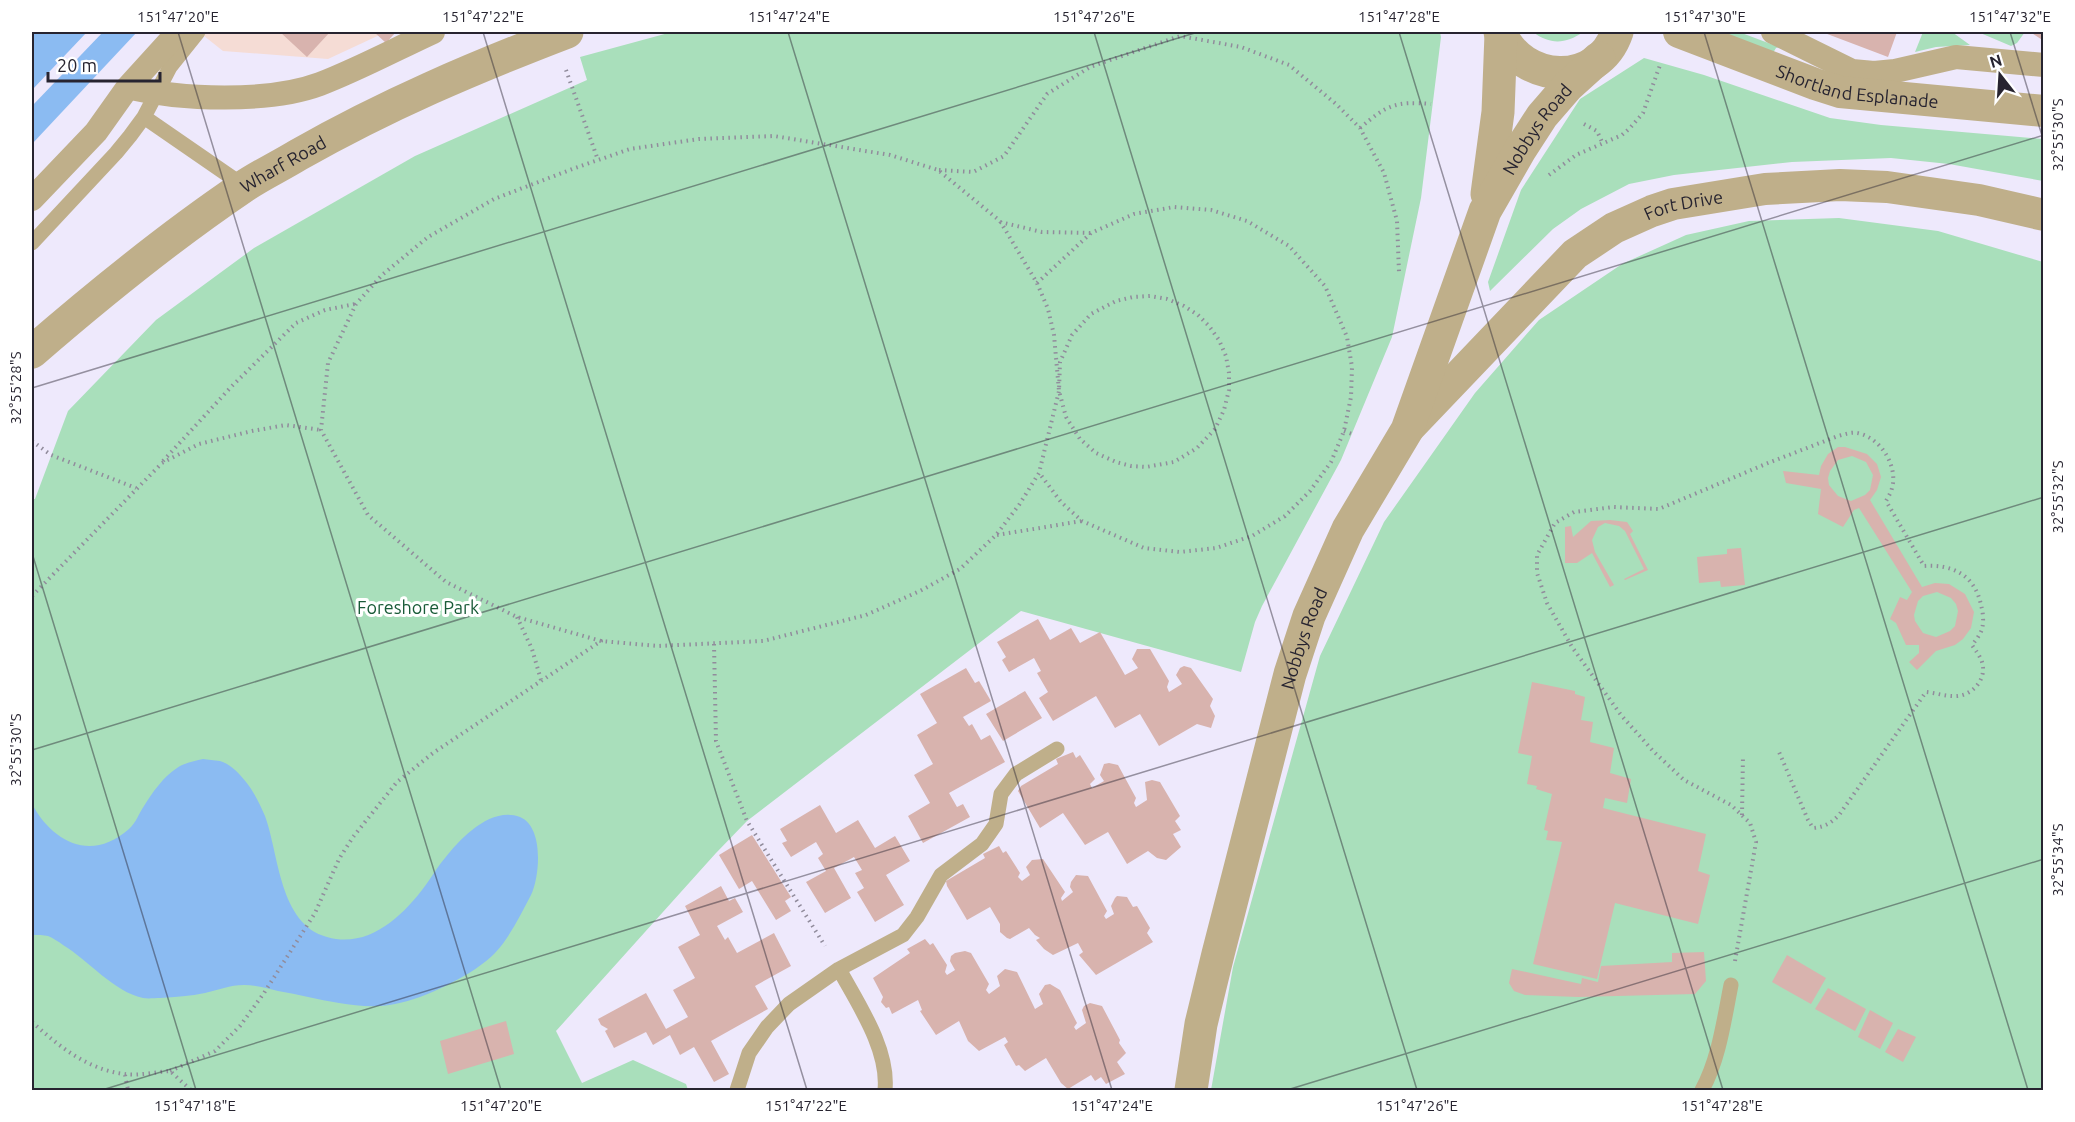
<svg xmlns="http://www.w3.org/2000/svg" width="2075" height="1122" viewBox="0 0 2075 1122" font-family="Ubuntu,sans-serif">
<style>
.commercial{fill:#f5dcd5}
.green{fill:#a9dfbb}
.water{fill:#8bbbf2}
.pier{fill:#eee9fc}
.building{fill:#d8b3ae;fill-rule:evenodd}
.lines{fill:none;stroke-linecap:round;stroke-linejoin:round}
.path{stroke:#918c9c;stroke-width:4;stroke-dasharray:1.5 4.5;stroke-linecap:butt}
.service{stroke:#bfaf8a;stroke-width:15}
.pedestrian{stroke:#bfaf8a;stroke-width:24}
.minor{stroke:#bfaf8a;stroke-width:32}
.tertiary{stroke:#bfaf8a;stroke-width:33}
.ticks{fill:none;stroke:#272430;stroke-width:1.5;stroke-opacity:0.45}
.labels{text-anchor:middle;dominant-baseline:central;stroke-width:6;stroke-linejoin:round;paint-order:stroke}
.street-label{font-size:18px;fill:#272430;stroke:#fff}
.park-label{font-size:18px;fill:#195b38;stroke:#fff}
.neatline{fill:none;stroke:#272430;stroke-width:2}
.ticks-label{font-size:15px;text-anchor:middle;fill:#272430}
</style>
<rect width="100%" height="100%" fill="#eee9fc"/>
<path class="commercial" d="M199 32H386L328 59 223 51Z"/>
<path class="green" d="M672 32H1440L1441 37 1421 198 1392 337 1341 460 1262 606 1255 622 1241 672 1021 611 747 821 716 853 556 1031 582 1083 633 1060 686 1084 688 1090H32V499H35L68 411 156 320 254 248 415 156 587 80 580 57Z
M1533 32H1583C1566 44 1550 45 1533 32Z
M1709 32H1739L1779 47 1776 48 1773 53Z
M1923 32H1952L1970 45 1936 47 1915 52Z
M1978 32H2025L2017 43 2011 46Z
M1644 58 1704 75 1830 118 1881 125 2043 139V181L1949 164 1891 158 1792 162 1674 175 1629 184 1581 209 1553 229 1490 291 1488 282 1521 190 1580 99Z
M1839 218 1938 231 2043 262V1090H1211L1233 967 1320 656 1384 522 1475 393 1539 320 1622 264 1686 235 1749 221Z"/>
<path class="water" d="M32 32H137L32 144Z
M203 759C208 760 214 760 220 761 230 764 239 773 246 782 254 792 260 804 265 816 279 854 279 924 327 937 368 949 402 917 425 886 432 877 437 867 445 858 461 838 491 806 520 817 544 827 540 876 531 895 521 914 510 937 495 953 475 974 424 999 395 1004 377 1008 357 1006 339 1003 318 1000 298 994 278 991 267 988 255 985 244 985 230 985 218 990 205 993 191 996 175 997 160 998 155 998 148 999 143 998 114 992 88 960 63 945 59 942 53 938 48 936 44 935 37 935 32 935V804C53 843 92 862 129 829 136 823 139 813 144 806 152 793 164 776 177 768 184 763 194 761 203 759Z"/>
<path class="pier" d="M87 32H103L32 106V90Z"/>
<path class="building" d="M280 32H330L307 57Z
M374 32H396L386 43Z
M1822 32H1897L1888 57Z
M2030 32H2044V41Z
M1838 447H1845L1867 454 1877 464 1881 477 1877 490 1870 500 1922 587 1935 583 1949 584 1965 594 1974 612 1971 628 1963 639 1955 645 1936 651 1917 670 1909 662 1919 653V645H1906L1896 623 1890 619 1900 597 1907 600 1912 592 1859 508 1854 510 1843 527 1818 514 1821 489 1786 483 1783 471 1819 475 1821 466 1828 454ZM1852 456 1866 462 1873 475 1870 490 1865 495 1851 501 1838 496 1829 485 1828 478 1830 471 1838 460ZM1937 592 1951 598 1956 604 1958 611 1955 626 1950 631 1936 637 1923 633 1915 621 1914 615 1918 601 1923 596Z
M1610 520 1627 522 1633 531 1630 534 1648 570 1625 580 1624 579 1644 569 1625 531 1619 526 1605 523 1598 527 1592 540 1595 552 1614 585 1610 587 1592 553 1577 563H1565V527L1571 526 1573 537 1591 521Z
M1741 548 1745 585 1721 587 1720 581 1699 583 1697 557 1727 554V549Z
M1038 619 1050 640 1071 628 1080 643 1100 632 1125 675 1138 668 1132 659 1137 649H1150L1169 681 1167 687 1169 692 1182 684 1176 675 1180 668 1184 666 1191 668 1213 699 1210 706 1215 716 1211 728 1197 724 1159 746 1140 714 1115 728 1096 696 1053 721 1039 698 1048 692 1037 673 1041 671 1034 658 1009 672 1002 660 1006 657 997 642Z
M966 668 975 683 979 681 991 701 963 717 969 726 972 724 981 740 990 735 1005 762 949 793 957 807 963 804 970 817 923 843 908 816 930 803 914 775 933 764 917 735 937 723 920 694Z
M1532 682 1575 691V694L1585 697 1581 720 1593 722 1590 742 1614 748 1610 773 1631 779 1627 803 1605 798 1603 808 1706 834 1698 871 1710 875 1698 924 1615 903 1597 979 1533 964 1562 842 1546 840 1548 831 1544 830 1552 794 1536 789 1537 786 1527 784 1532 756 1518 753Z
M1025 691 1042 718 1003 741 986 714Z
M1073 752 1076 758 1080 755 1095 779 1090 784 1092 788 1104 781 1100 775 1104 764 1109 763 1118 765 1136 798 1134 803 1136 807 1147 800 1145 782 1152 780 1160 782 1180 816 1175 821 1181 830 1173 834 1181 847 1166 860 1157 858 1148 851 1127 864 1108 832 1085 845 1063 813 1040 828 1018 791 1021 786 1058 764 1056 759Z
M820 805 836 833 858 820 875 848 895 836 910 861 886 875 904 905 875 922 857 892 864 888 855 873 862 870 854 857 834 868 851 898 825 913 806 882 826 871 818 858 823 854 816 842 791 857 782 843 787 841 780 829Z
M752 835 791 897 785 901 791 911 776 920 752 881 739 889 719 855Z
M999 846 1003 853 1006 851 1020 873 1018 877 1022 881 1030 875 1026 867 1032 860 1043 859 1065 892 1061 898 1062 901 1073 892 1070 887 1071 882 1076 875 1088 876 1107 911 1104 916 1106 919 1114 914 1111 906 1115 898 1117 896 1127 897 1133 907 1137 906 1150 928 1147 933 1153 942 1096 975 1079 955 1083 952 1078 943 1053 955 1044 949 1036 940 1040 938 1035 935 1029 928 1010 939 1007 938 1000 932V924L990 907 967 920 947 886 946 881 985 858 983 854Z
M721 886 729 901 735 898 743 912 717 926 725 940 728 937 737 953 774 933 791 966 755 986 768 1009 711 1041 729 1074 714 1082 694 1047 680 1055 670 1035 653 1045 646 1032 614 1048 605 1031 608 1029 601 1025 598 1019 646 993 666 1029 688 1017 673 990 695 978 678 947 700 935 685 906Z
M925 939 930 945 933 943 947 965 945 972 947 975 955 970 950 961 951 956 955 953 965 951 971 953 989 984 986 990 989 994 1000 986 997 976 1005 969 1017 972 1035 1009 1043 1004 1039 994 1045 985 1050 984 1060 990 1077 1023 1074 1027 1076 1030 1086 1023 1082 1010 1084 1006 1090 1003 1102 1006 1120 1040 1119 1043 1126 1053 1117 1062 1125 1074 1106 1084 1101 1077 1095 1081 1091 1075 1068 1089 1061 1083 1046 1058 1025 1071 1019 1065 1016 1066 1004 1045 1008 1042 1005 1037 979 1051 968 1041 959 1021 936 1035 920 1011 922 1010 918 1000 892 1014 889 1007 886 1008 881 1002 883 997 873 978 910 953 907 949Z
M1704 952 1706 981 1695 994 1578 997 1525 995 1514 991 1509 983 1512 969 1581 984 1582 978 1598 982 1601 966 1672 962V953Z
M1787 955 1826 978 1811 1004 1772 982Z
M1828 988 1866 1009 1855 1031 1815 1009Z
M1870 1010 1893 1023 1880 1049 1858 1037Z
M506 1021 514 1054 448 1074 440 1041Z
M1898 1029 1916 1037 1903 1062 1885 1052Z"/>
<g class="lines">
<path class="path" d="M566 70 598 160
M1584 124 1597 131 1602 142
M1360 128C1387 105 1395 101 1431 104
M939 170 973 172 1004 156 1047 94 1090 67 1180 36 1241 47 1289 65 1336 104 1360 128 1384 173 1397 221 1399 272
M1549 175 1576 155 1622 135 1630 128 1643 113 1660 65
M1000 222 1042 232 1091 233
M1037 283 1091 233 1134 214 1174 207 1211 210 1247 221 1289 246 1325 286 1347 337 1352 367 1351 397 1344 431 1331 462 1310 491 1285 516 1252 536 1216 548 1180 552 1144 548 1082 521 1061 502 1040 474
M1344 431 1355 435
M32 441 51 455 136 488
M163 461 231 387 296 323 325 310 355 304
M997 535 1082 521
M32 596 162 463 199 444 252 431 286 425 321 430
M517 617 532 649 541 680
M714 644 716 741 747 821 825 946
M1742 815 1743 755
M1735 961 1756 842 1750 823 1731 805 1684 780 1653 751 1621 715 1572 647 1547 603 1537 573V555L1555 523 1574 512 1613 507 1659 509 1768 463 1838 436C1846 434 1853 431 1861 434 1882 440 1898 467 1892 488 1891 493 1888 497 1886 501L1924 566C1952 564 1975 575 1981 605 1983 612 1984 621 1982 629 1980 635 1976 640 1972 645 1976 651 1980 656 1982 662 1987 678 1974 694 1958 696 1947 697 1937 693 1926 692L1839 815C1831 823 1825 827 1813 828L1808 820 1779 752
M32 1022C59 1046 86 1069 124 1074 138 1076 156 1072 170 1071L191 1090
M170 1071 215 1051 240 1026 264 993 315 913 339 859 353 837 397 782 433 753 601 641 517 617 446 582 368 515 321 430 328 363 356 304 382 275 428 237 494 199 575 168 630 149 699 139 774 136 890 155 938 170 1000 221 1037 283 1048 309 1054 335 1059 391 1066 417 1080 439 1096 453 1116 462 1131 466 1146 467 1174 462 1197 448 1215 429 1224 410 1229 390V373L1226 356 1219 340 1209 326 1198 315 1184 306 1167 299 1150 296 1133 297 1116 301 1091 314 1072 335 1060 362 1059 391 1039 473 1019 505 996 535 960 569 920 591 866 615 763 641 658 646 601 641
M125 1075 128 1090"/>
<path class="service" d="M144 117 244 186
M32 243 116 153 130 136 144 117 170 67 198 32
M839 969C858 1004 889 1049 885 1090
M737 1090 749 1053 767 1027 789 1004 839 969 903 935 917 917 941 875 982 844 996 824 1001 794 1016 774 1057 749
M1702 1090C1719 1059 1724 1020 1731 985"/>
<path class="pedestrian" d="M1773 32 1852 71 1874 73 1895 71 1956 57 2044 65
M128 87C180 100 269 103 320 84 359 69 396 49 433 32
M32 199 96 132 128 87 178 32"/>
<g class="minor">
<path id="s1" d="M1679 32 1815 84 1840 92 2044 111"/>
<path id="s2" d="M1407 430 1575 254 1614 228 1652 211 1673 204 1765 189 1840 185 1887 187 1979 200 2044 215"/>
</g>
<g class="tertiary">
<path d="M1500 32C1522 84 1598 88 1617 32"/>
<path d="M1487 194 1498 112 1501 34"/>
<path id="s3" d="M32 352C99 294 169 237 243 187 261 175 280 166 298 155 386 105 473 68 567 32"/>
<path id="s4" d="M1191 1090 1201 1024 1218 954 1290 674 1309 616 1348 529 1407 430 1485 211 1520 150 1542 116 1568 86 1599 58"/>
</g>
</g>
<path class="ticks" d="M178 32 501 1090M483 32 807 1090M788 32 1112 1090M1094 32 1417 1090M1399 32 1723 1090M1704 32 2028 1090M2010 32 2044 142M32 388 1198 32M32 553 196 1090M32 750 2044 135M102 1090 2044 497M1287 1090 2044 859"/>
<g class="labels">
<g class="street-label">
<text stroke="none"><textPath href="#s1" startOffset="188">Shortland Esplanade</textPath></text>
<text stroke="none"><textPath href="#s4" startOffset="1029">Nobbys Road</textPath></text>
<text stroke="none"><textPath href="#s3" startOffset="314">Wharf Road</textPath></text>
<text stroke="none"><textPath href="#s2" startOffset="364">Fort Drive</textPath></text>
<text stroke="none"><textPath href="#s4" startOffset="466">Nobbys Road</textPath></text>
</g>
<g class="park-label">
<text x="418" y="607">Foreshore Park</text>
</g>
</g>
<rect width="2075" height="1122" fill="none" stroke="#ffffff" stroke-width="66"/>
<g transform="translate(2000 75) rotate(343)" stroke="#ffffff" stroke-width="4.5" paint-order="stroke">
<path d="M0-4.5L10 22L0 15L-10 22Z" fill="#272430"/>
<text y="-9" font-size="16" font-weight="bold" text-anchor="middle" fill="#272430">N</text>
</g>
<path d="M48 72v9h112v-9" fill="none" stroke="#272430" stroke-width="3"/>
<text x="57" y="72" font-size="18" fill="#272430" stroke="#ffffff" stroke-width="4.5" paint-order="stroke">20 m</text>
<rect x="33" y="33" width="2009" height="1056" class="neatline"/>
<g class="ticks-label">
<text x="178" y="22">151°47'20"E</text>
<text x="483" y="22">151°47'22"E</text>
<text x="789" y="22">151°47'24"E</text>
<text x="1094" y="22">151°47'26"E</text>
<text x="1399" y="22">151°47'28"E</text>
<text x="1705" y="22">151°47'30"E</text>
<text x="2010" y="22">151°47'32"E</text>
<text transform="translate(2058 135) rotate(-90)" y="5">32°55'30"S</text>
<text transform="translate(16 388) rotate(-90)" y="5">32°55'28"S</text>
<text transform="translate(2058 497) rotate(-90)" y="5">32°55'32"S</text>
<text transform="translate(16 750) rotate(-90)" y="5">32°55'30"S</text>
<text transform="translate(2058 860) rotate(-90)" y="5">32°55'34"S</text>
<text x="195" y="1111">151°47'18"E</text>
<text x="501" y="1111">151°47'20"E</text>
<text x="806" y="1111">151°47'22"E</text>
<text x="1112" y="1111">151°47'24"E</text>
<text x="1417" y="1111">151°47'26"E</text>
<text x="1722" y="1111">151°47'28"E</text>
</g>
</svg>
